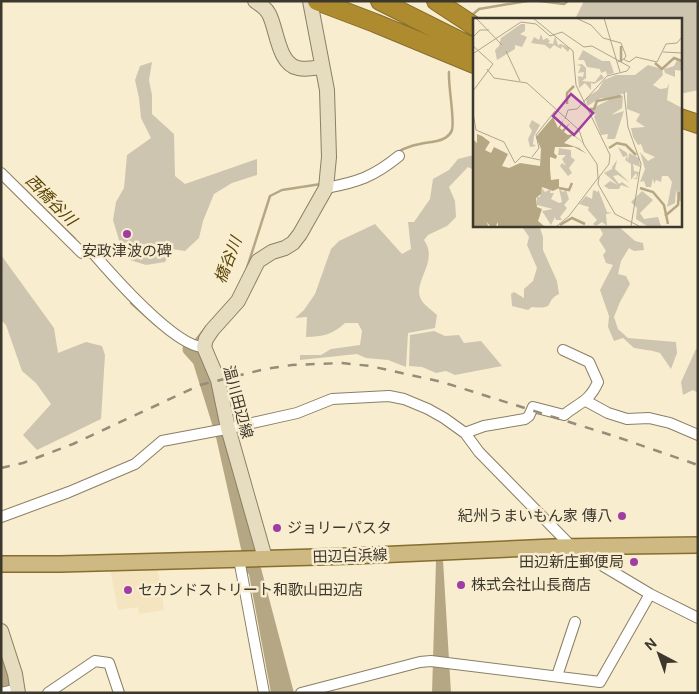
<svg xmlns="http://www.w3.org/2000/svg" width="699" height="694" viewBox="0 0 699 694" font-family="'DM Sans','Noto Sans JP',sans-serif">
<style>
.built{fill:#f4e4c0}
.green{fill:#cec5b0}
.water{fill:#b5a784}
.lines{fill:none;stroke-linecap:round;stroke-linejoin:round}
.stream{stroke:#b5a784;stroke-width:2.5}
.river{stroke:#b5a784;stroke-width:15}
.street-casing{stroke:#8a7f64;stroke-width:12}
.secondary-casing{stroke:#8a7f64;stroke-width:16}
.primary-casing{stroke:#866e2e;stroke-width:18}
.highway-casing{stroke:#866e2e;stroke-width:20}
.street{stroke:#fff;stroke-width:10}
.secondary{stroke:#e6dcc0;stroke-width:14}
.primary{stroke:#ceb982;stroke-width:15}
.highway{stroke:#ad8b2e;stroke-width:18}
.rail{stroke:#958c79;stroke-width:2.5;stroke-dasharray:9 9;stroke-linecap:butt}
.poi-dot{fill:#a03da3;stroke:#f9edd0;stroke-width:2}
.labels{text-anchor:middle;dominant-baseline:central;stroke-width:5;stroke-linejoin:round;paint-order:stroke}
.poi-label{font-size:15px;fill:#3d382d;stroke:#f9edd0;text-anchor:start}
.street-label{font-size:15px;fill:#3d382d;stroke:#f9edd0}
.water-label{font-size:16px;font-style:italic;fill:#594402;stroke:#f9edd0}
.inset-river{fill:none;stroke:#b5a784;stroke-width:2.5}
.inset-road{fill:none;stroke:#aea58f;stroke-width:1}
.view{fill:#a03da3;fill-opacity:0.15;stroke:#a03da3;stroke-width:2.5}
.inset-edge{fill:none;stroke:#3d382d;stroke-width:2.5}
</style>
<rect width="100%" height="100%" fill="#f9edd0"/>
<path class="built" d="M152 566 158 570 164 610 139 614 138 607 118 610 110 569Z"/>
<path class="green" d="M584 1H698V90L680 94V19H575Z
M152 62 149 80 152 95V114L174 134 175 176 185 184 257 159V175L232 183 214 194 203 221 199 238 185 251 172 249 165 262 146 265 130 260 122 250 113 220 116 202 124 188 127 155 151 138 141 118 139 98 135 80 140 66Z
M474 155V170L468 167 449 187 455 201 456 217 447 226 428 235 424 240C440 262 410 283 422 301 425 306 432 310 437 315L435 328 408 333 406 367 388 360 366 358 357 354 300 360V355H321L331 349 360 345 362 331 358 323H345C334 334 322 337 306 337L307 317 295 318 304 310 315 294 331 249 339 241 375 224 402 254 411 249 408 222H414L430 199 433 179 449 170 458 159Z
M521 225H539L543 237V250L557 281 559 294C544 301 557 310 532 307L528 310 512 306 511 294 514 292 524 298V289L533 281 537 268 527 245 529 237Z
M601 225H617L635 241 643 243 644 250 634 251 629 248 621 261 618 274 626 276 630 284 620 302 614 317 618 329 628 338 676 342 677 353 671 369 660 353 653 351 634 348 623 338 614 341 608 327 609 316 600 290 613 265 606 263 603 255 606 251 599 240 603 234 600 228Z
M1 255 54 328 58 353 86 342 102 346 105 355 101 419 37 450 23 435 51 404 36 383 22 371 6 325 1 320Z
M434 331 445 336 459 335 464 343 481 341 502 366 455 375 446 371 436 373 422 367 409 366 410 335Z
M696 349H698V393L693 390 683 395 681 382Z"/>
<path class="water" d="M443 560 451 693H432L436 561Z
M261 568 294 693H271L248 569Z"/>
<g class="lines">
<path class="stream" d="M540 1 564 4 568 1
M471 16 479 9 527 1
M396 153C411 144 421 144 437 141 443 140 450 136 452 130 455 120 448 86 449 72
M20 185 75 239
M246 271 270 196 282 190 321 184
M131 303 156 325
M195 341 207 326"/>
<path class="river" d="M190 349 200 360 223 434 253 568
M1 655 10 693"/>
<g class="street-casing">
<path id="street" d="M1 173 82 253 90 252 93 253C112 275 176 348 204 347
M326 188C358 182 373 177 399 156
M586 401 608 413 627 419 649 418 670 423 698 435
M465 433 484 426 525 419 529 416 533 407 564 415C580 402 589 402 598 382L589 362 563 350
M1 517 69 492 135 464 162 441 226 429 297 413 332 399 389 396 404 399 428 409 444 418 465 433 479 452 573 548 650 594 698 618
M239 559 264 693
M557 676 575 622
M1 693 18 689
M48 693 95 661 109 663 119 693
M301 693 420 662 431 661 600 682 650 594"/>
</g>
<g class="secondary-casing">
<path id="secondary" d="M255 1C261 5 266 8 269 14 277 29 278 64 298 68 306 70 314 68 322 67
M265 558 228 428 218 380 204 347 206 339 212 330 238 301 258 261 272 252 285 248 293 243 300 234 326 188 329 157 327 90 310 1
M1 631 15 674 18 693"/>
</g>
<g class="primary-casing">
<path id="primary" d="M1 564H60L353 556 553 547 698 545"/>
</g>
<g class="highway-casing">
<path id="highway" d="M317 1 375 23 474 64
M380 1 474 48
M436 1 474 26
M680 118 698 124"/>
</g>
<use href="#street" class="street"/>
<use href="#secondary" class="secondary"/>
<use href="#primary" class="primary"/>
<use href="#highway" class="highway"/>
<path class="rail" d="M1 468 23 463 73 444 200 385 265 369 292 365 342 363 370 366 442 382 617 437 698 465"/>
</g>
<g class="poi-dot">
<circle cx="127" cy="234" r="5"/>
<circle cx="622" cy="516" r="5"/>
<circle cx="277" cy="528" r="5"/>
<circle cx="634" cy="562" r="5"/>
<circle cx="461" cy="585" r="5"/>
<circle cx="128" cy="590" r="5"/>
</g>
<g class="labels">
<g class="poi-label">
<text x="127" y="251" text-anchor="middle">安政津波の碑</text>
<text x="612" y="516" text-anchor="end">紀州うまいもん家 傳八</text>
<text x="287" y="528">ジョリーパスタ</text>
<text x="624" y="562" text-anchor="end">田辺新庄郵便局</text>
<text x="471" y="585">株式会社山長商店</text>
<text x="138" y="590">セカンドストリート和歌山田辺店</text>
</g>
<g class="street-label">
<text transform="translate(238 402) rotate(75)">温川田辺線</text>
<text transform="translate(350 556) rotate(-2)">田辺白浜線</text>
</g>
<g class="water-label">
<text transform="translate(51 200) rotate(45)">西橋谷川</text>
<text transform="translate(228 260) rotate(-69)">橋谷川</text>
</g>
</g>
<g transform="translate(473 18)">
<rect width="209" height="209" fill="#f9edd0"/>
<path d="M48 6H52V13L47 16 54 19 49 29 42 27V31L24 42 22 32 26 28 28 20ZM68 16 70 22 74 20 77 23 75 25 80 26 82 18 85 27 88 26 97 30 95 34 89 28 88 31 81 27 77 31 72 27 58 25 61 19 66 22ZM110 32 129 43H137L141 55 134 57 133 53 128 55 127 51 114 49 111 42H105ZM204 42 209 43V53L202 52V59L192 55 191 51 201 48ZM109 46 113 50V60L109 63 122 64 128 56 131 60 121 66 118 65V72L112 65 106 70 105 58 110 59 111 54 105 55 108 48 103 47ZM175 47 189 51 190 57 180 67 187 71 194 70 196 65 194 82 209 90V184L205 182 203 172 202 185 194 189 199 164 195 158H189L188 164 183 162 181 166 180 160 178 169H173L171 163 167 164 172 151 167 134 175 143 182 139 171 134 168 126 165 127 160 119 158 110 172 109 163 103 167 96 154 91V74L146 77 150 78 149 90 138 97 151 93 142 121H134L135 116 128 117 121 99 123 96 120 97 118 91 136 82 128 80 114 88 113 80 125 72 131 62 143 57H162ZM59 102 67 107 61 118 60 126 63 128 57 129 55 121 59 113 56 108ZM145 129 154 135 155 143 156 135 166 140 167 149 160 146 161 153 166 154 164 161H160L164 159 163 155 158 162V146L152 142 154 138 150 139ZM86 130 98 132V139L102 142 96 150 99 155 95 158 87 148 89 145 93 148 89 141 93 137H85ZM139 141V149L144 142 142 151 157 165 145 157 140 158 146 166 149 164 157 170 148 167 146 171H136L131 168 137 163 145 167 131 155 139 151ZM69 170 72 174 78 171 77 175H81L78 181 86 185 89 184 86 171 90 174 93 172 96 181 91 187 94 190 87 199 89 202H83L82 199 78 207 69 193 80 191 64 187V179H67ZM125 171 134 194 139 195 133 196 134 208 129 204 123 208 120 206 124 202 115 192 116 189 106 186 113 178 119 181 120 172 125 174ZM169 173 180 182 167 195 171 201 185 199 188 208H174L163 201 164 190 158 184Z" fill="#cec5b0"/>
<path d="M80 99 85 110 91 101 87 110 89 112 97 105 91 114 95 117 100 116 115 129 131 133 115 129 100 117 91 125 106 130 114 136 101 129H82L81 135 84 138 83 141 77 139V151L78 162 86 161V170L80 173 69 169 68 176 63 180 64 189 69 191 65 203 71 208H25V204L23 208H17L14 204 15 208H0V121L4 125V116L9 118 17 124 12 132 18 135 21 129 35 136 29 148 36 150 47 145 67 148 68 131 63 119Z" fill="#b5a784"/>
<path class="inset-river" d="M148 28V44M182 45 189 51 201 40 209 43M94 86V75L101 68M117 91H121L124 83 148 78M136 130 144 125 153 127 163 137M86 170 96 172 99 165M167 170 180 174 191 187 195 206M192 198 205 187 206 174M87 207 99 200 112 206"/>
<path class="inset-road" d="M3 0 29 27M60 0 100 33 103 67 137 137 136 146 126 159 125 166 142 196 166 208M103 0 118 7 130 20 148 25 153 38 151 41M131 0 147 54M0 19 7 12H16M0 28 20 46 0 73M33 33 47 63M190 34 209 35M1 35 48 4 63 6 77 18 89 14 111 29 119 28 157 49 154 53 134 58 104 91 95 92 92 101M145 44 150 41 156 44 163 39 184 44 193 26 204 25 209 19M14 51 21 60 54 65 106 112 111 127 124 146 125 160 96 198 84 208M151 74 155 109 168 146 158 208M0 95 3 112 31 124 42 145 49 138 67 142M59 139 66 130 63 117 82 93"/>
<path class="view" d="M98 76 120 95 101 117 80 98Z"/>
<rect width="209" height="209" class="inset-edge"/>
</g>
<rect width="699" height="694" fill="none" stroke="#3d382d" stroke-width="5"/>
<g transform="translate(659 654) rotate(319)" stroke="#f9edd0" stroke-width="4" paint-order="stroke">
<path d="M0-4L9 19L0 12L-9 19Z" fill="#3d382d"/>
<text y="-8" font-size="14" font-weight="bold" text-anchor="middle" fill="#3d382d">N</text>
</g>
</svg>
